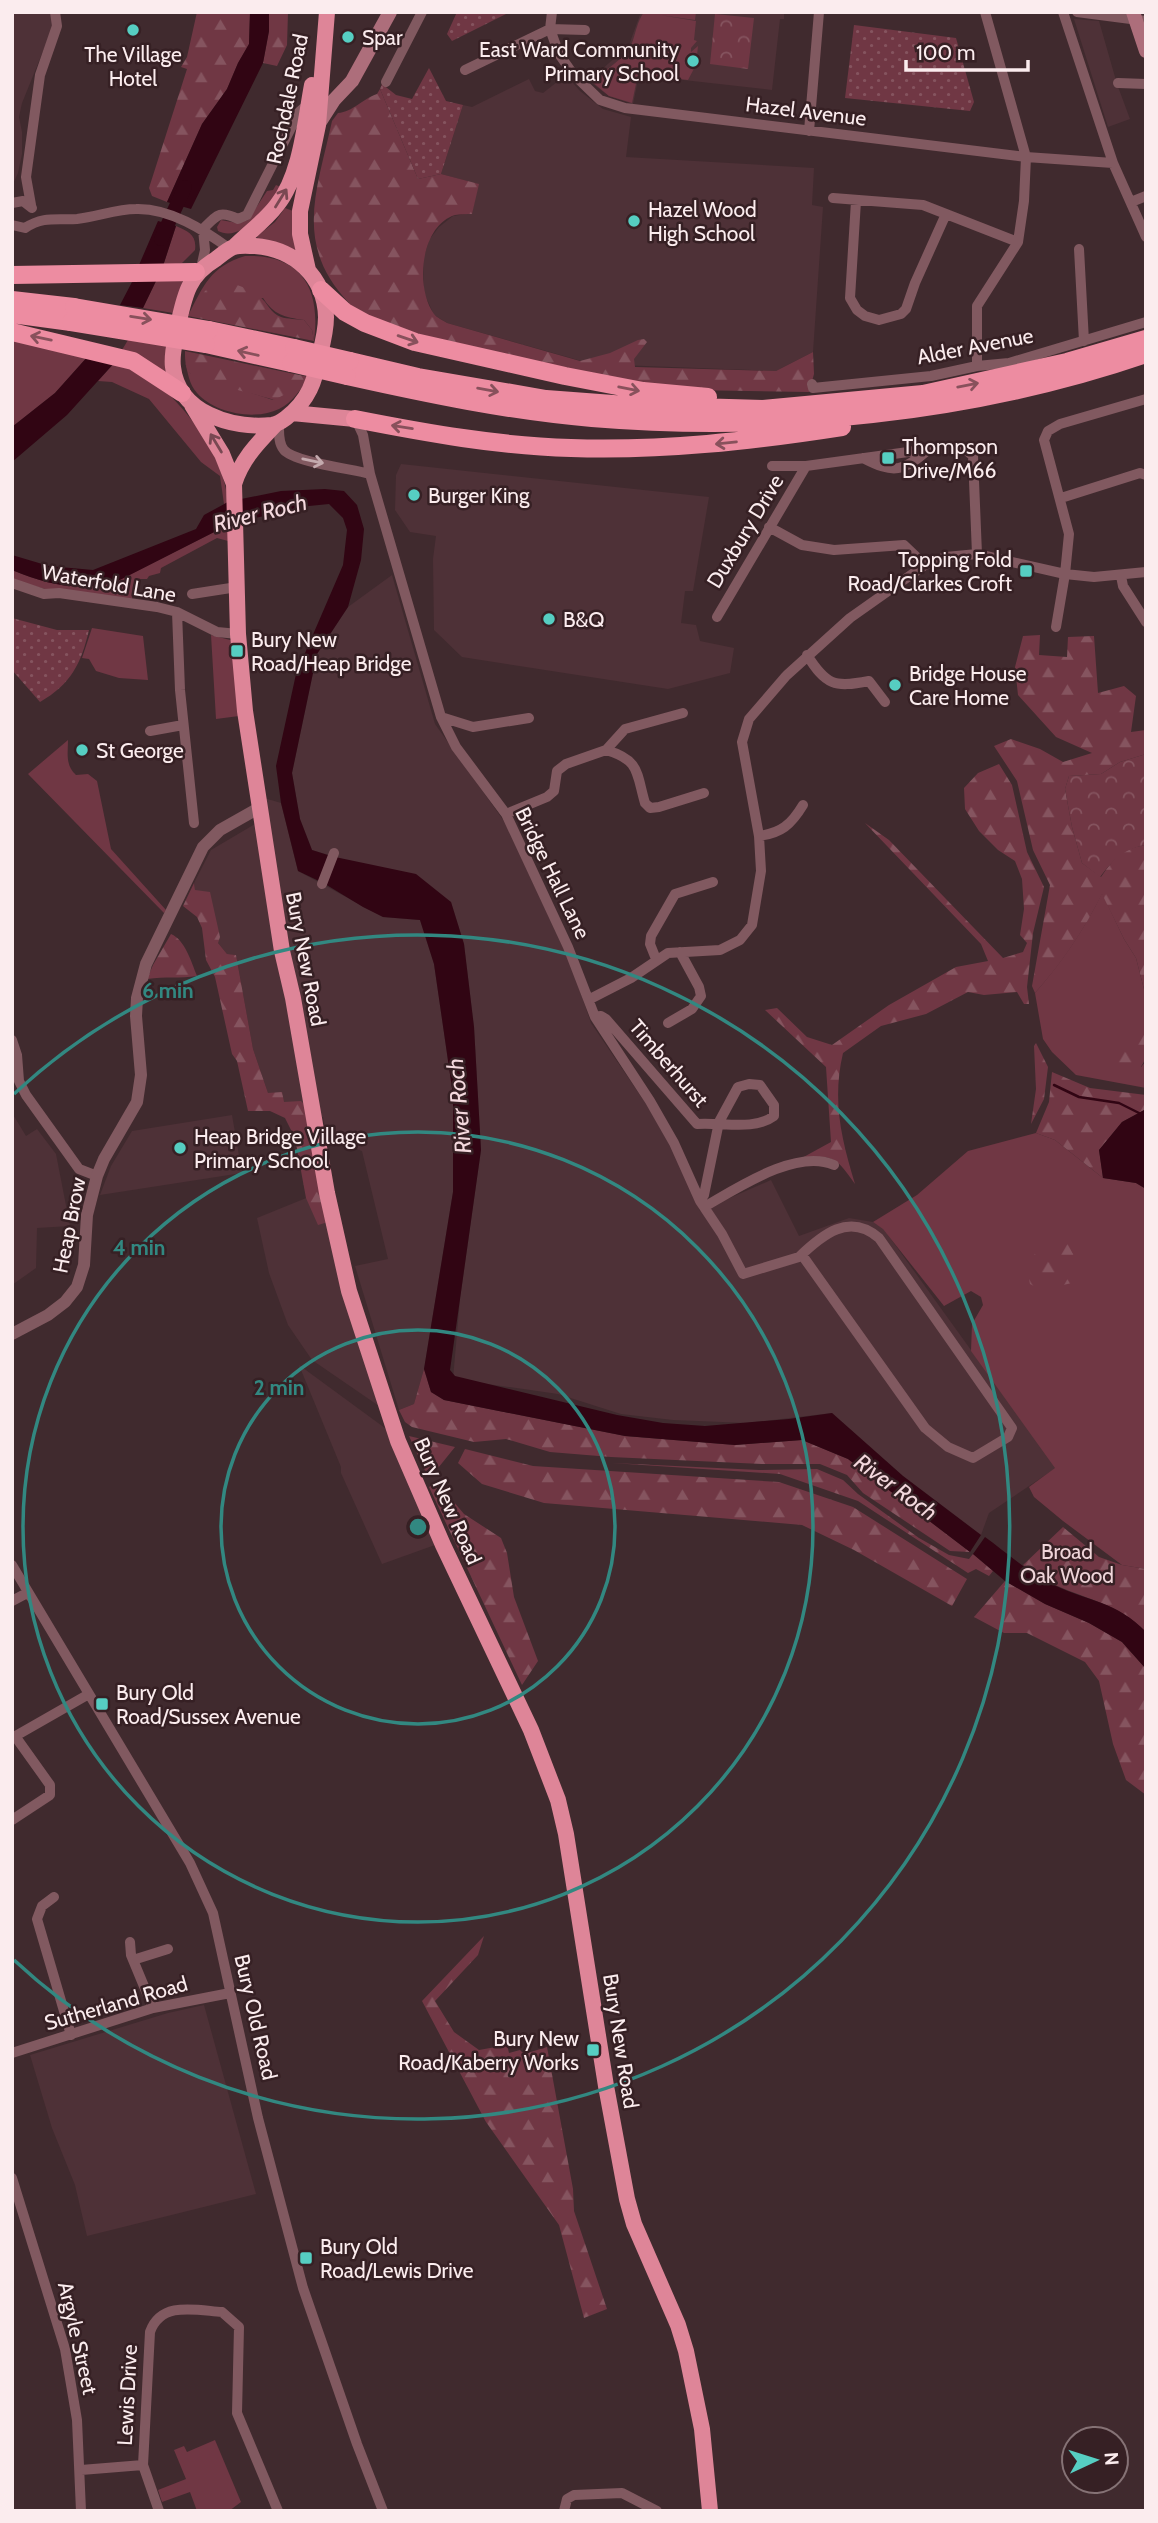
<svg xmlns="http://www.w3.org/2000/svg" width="1158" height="2523" viewBox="0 0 1158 2523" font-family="Cabin,sans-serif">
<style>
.built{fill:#4e3137}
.grass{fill:#703744}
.forest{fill:url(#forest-firs)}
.park{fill:url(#park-crowns)}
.garden{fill:url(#garden-dots)}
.water{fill:#310513}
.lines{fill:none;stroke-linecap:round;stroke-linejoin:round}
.stream{stroke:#310513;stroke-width:2.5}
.river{stroke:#310513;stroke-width:14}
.minor{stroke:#815960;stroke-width:10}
.tertiary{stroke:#815960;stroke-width:12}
.secondary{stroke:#ad6e7b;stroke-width:14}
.trunk{stroke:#de8598;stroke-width:16}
.motorway{stroke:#ed8ca1;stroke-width:18}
.motorway-bridge{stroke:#ed8ca1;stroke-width:18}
.oneway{stroke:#794852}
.oneway2{stroke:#88515c}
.oneway3{stroke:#c4aaae}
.ring{fill:none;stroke:#328881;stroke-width:3.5}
.poi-dot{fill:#56cec2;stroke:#362024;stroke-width:2.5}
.labels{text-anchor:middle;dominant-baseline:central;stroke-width:5;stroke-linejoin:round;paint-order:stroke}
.poi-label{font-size:21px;fill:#fbecee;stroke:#362024;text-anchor:start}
.street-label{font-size:21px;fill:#fbecee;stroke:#362024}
.park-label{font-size:21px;fill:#efd5d9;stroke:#362024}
.water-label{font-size:23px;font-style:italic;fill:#f4d9de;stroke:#362024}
.centre{fill:#328881;stroke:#362024;stroke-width:3.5}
.ring-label{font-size:21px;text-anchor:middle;font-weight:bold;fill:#328881;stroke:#362024;stroke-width:5;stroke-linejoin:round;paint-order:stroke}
</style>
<defs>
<pattern id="forest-firs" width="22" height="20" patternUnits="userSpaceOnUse" patternTransform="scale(1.75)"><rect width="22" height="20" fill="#703744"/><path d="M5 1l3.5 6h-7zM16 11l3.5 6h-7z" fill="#85545f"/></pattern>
<pattern id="park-crowns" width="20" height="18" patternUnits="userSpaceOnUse" patternTransform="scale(1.75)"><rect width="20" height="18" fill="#703744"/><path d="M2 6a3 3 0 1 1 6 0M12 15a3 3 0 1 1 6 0" fill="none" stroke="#85545f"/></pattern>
<pattern id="garden-dots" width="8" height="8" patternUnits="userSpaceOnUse" patternTransform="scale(1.75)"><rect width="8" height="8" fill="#703744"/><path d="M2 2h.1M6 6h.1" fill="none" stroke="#85545f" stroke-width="1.8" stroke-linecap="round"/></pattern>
</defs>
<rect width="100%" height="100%" fill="#402a2e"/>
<path class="built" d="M12 12H59L22 103 19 117 22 132V154L18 173 12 186Z
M641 12H784V19H780L772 90 639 75 633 104 609 96 589 81 629 45Z
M1074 19 1099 21 1117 84 1130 119 1108 127Z
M566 75 580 91 603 109 631 117 626 157 814 168 812 205 823 207 813 352 776 371 592 364 447 323 434 315 424 293 423 260 429 240 439 227 453 216 472 213 478 184 441 174 463 105 472 107 529 79 535 91 543 93Z
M401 464 709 497 693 591H685L681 623 696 625 700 641 734 648 730 673 668 689 462 657 434 630 433 559 436 536 410 532 395 510 396 475Z
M392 575 435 724 506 824 572 967 591 1023 670 1139 700 1211 771 1180 799 1236 849 1218 873 1222 883 1228 1056 1468 989 1513 981 1535 903 1476 832 1413 747 1423 673 1420 621 1414 558 1394 453 1379 460 1299 481 1150 474 1027 464 944 451 902 345 860 312 850 300 819 292 773 317 654 348 607Z
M264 798 281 803 298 871 383 917 420 920 434 964 453 1095V1192L424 1369 414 1404 399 1410 355 1266 388 1259 362 1151 345 1145 333 1131 325 1128 323 1117 308 1120 268 1093 253 1049 236 955 227 954 218 943 195 890 194 883 211 850 255 824Z
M12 1113 26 1136 37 1129 56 1154 70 1226 37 1228 36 1268 12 1285Z
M232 1115 242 1173 100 1195 111 1166 132 1131Z
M321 1192 379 1406 312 1360 288 1325 269 1273 257 1218Z
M299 1365 389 1431 435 1545 382 1564 341 1473V1467Z
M204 2005 256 2194 87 2236 75 2185 52 2128 30 2055 168 2013Z"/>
<path class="grass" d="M644 12H696L695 20 660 15 696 21 694 40 697 41 691 48V52L698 46 696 65 688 80 638 74 632 103 609 96 591 81C604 71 625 59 632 43 636 32 637 22 644 12Z
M276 185 283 188 281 194C266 208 241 243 218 231L217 227 221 220 237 223 248 220 267 191 273 190Z
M285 208 293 211 296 251 285 245 258 240 257 236 275 222Z
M176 226C188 231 197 235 195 250L182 263 163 266Z
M245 256C302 254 321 289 314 341L312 330 304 320C284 317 274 315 263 298L188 316C203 286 211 266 245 256Z
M183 280 173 313 143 308 156 281Z
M12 340 89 355 55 393 12 427Z
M128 340 167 346 166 376 122 350Z
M116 361C127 366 142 370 151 378 187 408 224 455 228 502L224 504 220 476 201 462 149 399 112 382 98 381Z
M185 362 190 373 273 400 309 377C300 390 293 402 279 409 255 421 214 413 197 393 189 384 188 373 185 362Z
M228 525V541L217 538 161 568 160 573 149 576 147 579H141L133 585 132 599 45 589 12 580V570C48 585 76 591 115 582Z
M92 628 143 636 148 680 119 678 96 671 89 659 82 658Z
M211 635 234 641 239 716 216 719Z
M68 740C68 753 65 765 76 775L88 774 97 781 111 849 166 910 164 913 28 774Z
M1102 893 1124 939 1136 958 1146 997V1025H1140L1141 1067 1146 1061V1088L1076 1075 1052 1052 1043 1039 1035 993C1062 962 1084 930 1102 893Z
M1036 1133 1055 1140 1103 1178 1136 1183 1146 1189V1569L1122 1565 1063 1521 1034 1497 1029 1487 1055 1468 971 1351 972 1324 983 1305 981 1297 971 1291 944 1306 883 1229 873 1222 917 1195 968 1151Z
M215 2440 241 2502 229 2511H197L190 2492 162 2502 158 2490 186 2479 174 2450 184 2446 187 2452Z"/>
<path class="forest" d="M197 12H250L249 44 238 63 227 89 202 124 167 202 152 196 149 188 187 69 181 67 187 57Z
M269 12H288L287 45 277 66 263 63 269 31Z
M380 89 418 179 441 174 479 184 472 214C467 214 460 214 455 215 420 226 415 288 434 314 437 318 443 320 447 323L580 361 610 353 638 340 644 339 647 342 634 359 635 367 776 371 813 352 814 374 809 392 688 390 627 383 447 343 386 324 348 306 349 303C293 244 317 191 332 121L338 113C353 112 362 99 377 94Z
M218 281C233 283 248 287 260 297 268 303 270 313 281 317 287 319 297 319 304 320L312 330 314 341 188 316 205 291Z
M185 351 309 377 301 386 274 400C258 394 197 382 189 372 185 366 185 358 185 351Z
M1040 635 1039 655 1067 657 1068 637 1094 636 1098 693 1124 686 1136 696 1131 732 1146 730V754L1120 762 1101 774 1069 776 1065 789 1072 827 1082 863 1101 877C1115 857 1121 849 1146 845V997L1136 958 1124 939 1102 894C1084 930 1062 963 1035 993L1032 986 1050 885 1033 850 1017 781 994 746 1011 739 1040 749 1063 762 1092 753 1056 737 1018 695 1015 667 1023 636Z
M999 764 1012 785 1027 852 1044 887 1033 933 1027 987 1029 1004H1024L1017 992 984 995 968 992 926 1014 881 1026 843 1053C832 1100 841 1138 855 1184 836 1157 833 1154 800 1159L831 1142 826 1067 765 1010 777 1008 807 1037 832 1045 889 1005 956 967 988 961 981 944 865 823 889 840 1003 958 1023 952 1027 943 1020 935 1024 909 1022 879 1015 861 998 850 979 831 965 809 964 788 978 773Z
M194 883 195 890 210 892 220 937 218 943 227 954 236 955 253 1049 268 1093 282 1092 284 1102 301 1101 305 1105 328 1222 318 1225 306 1198 295 1138 285 1118 270 1111H248L237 1061 232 1054 215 977 206 960 202 928 197 917 183 906Z
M171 934C185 940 191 961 197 976 180 979 165 976 147 979L153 965Z
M1140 1025H1146C1146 1051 1152 1077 1115 1073L1109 1067C1105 1048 1125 1033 1140 1025Z
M1036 1043 1048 1067 1044 1099 1031 1124 1036 1089 1034 1046Z
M1052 1072 1090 1088 1146 1095V1109L1122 1122 1099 1150 1103 1178 1055 1140 1036 1133 1049 1102Z
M1064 1235 1075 1258 1072 1283 1041 1290 1030 1284C1026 1269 1033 1250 1047 1241 1051 1238 1059 1237 1064 1235Z
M424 1369 431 1392 444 1400 625 1436 735 1445 802 1440 848 1459 970 1552 950 1551 863 1493 847 1475 820 1464H762L611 1457 550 1452 506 1439 474 1442 412 1427 405 1422 399 1410 414 1404Z
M409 1436 455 1447 434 1473 427 1475Z
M465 1449 533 1466 779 1482 853 1507 967 1579 952 1606 854 1550 802 1525 544 1503 482 1484 458 1463Z
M612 1463 759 1470 817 1469 843 1480 858 1494 919 1538 949 1555 969 1559 973 1554 993 1571 989 1576 976 1569 968 1573 858 1501 780 1474Z
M440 1480 448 1495 464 1514 501 1538 507 1553 514 1597 538 1661 522 1685 429 1487Z
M1063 1527 1099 1557 1122 1565 1146 1569V1632C1117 1603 1091 1601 1055 1585 1044 1580 1033 1571 1023 1565Z
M1005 1581 1045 1604 1089 1623 1122 1642 1146 1669V1795L1126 1780 1113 1744 1099 1681 1085 1662 1027 1633H1004L974 1617Z
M484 1936 478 1955 435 2001 454 2032 479 2050 507 2045 509 2053 520 2050 524 2054 547 2047 573 2189 574 2211 607 2309 584 2318 559 2225 486 2122 422 2001Z"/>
<path class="park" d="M715 14 754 18 748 69 710 64Z
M1146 754V845C1123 849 1114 859 1100 877L1082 863 1072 827 1065 789 1069 776 1101 774 1120 762Z"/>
<path class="garden" d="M457 12H510L452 41 447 34Z
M854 25 956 38 974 102 970 111 845 98Z
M429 68 446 101 463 105 441 174 418 179 380 89 382 84 396 95 412 99Z
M12 618 57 630H89C81 664 71 684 40 702L12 670Z"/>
<path class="water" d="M250 12H269V31L263 63 191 209 167 202 202 124 227 89 238 63 249 44Z
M158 221 176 226 163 266 139 265Z
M156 281 143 308 120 305 132 282Z
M89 355 116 361 67 415 12 462V427L55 393Z
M325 489 344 491 357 505 364 529 361 560 348 607 317 654 292 773 300 819 312 850 331 856 321 882 298 871 281 803 276 766 296 674 343 565 347 530 343 518 329 504 309 506 242 521 241 499 281 491Z
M228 502V525L114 583C76 591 48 585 12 570V555L49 566 93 570 196 529 204 515Z
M335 857 416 874 451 902 464 944 474 1027 481 1150 450 1370 455 1376 617 1415 663 1423 705 1426 789 1419 832 1413 903 1476 981 1535 970 1552 848 1459 802 1440 735 1445 625 1436 444 1400 431 1392 424 1369 453 1192V1095L434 964 420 920 383 917 363 907 325 884Z
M1146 1109V1189L1136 1183 1103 1178 1099 1150 1122 1122Z
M985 1537C1007 1553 1029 1573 1054 1585 1090 1602 1116 1601 1146 1632V1669L1122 1642 1089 1623 1045 1604 1005 1581 973 1554Z"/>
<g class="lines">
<path class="stream" d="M1054 1085 1079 1097 1119 1103 1139 1113"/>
<path class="river" d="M161 239 185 187"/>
<path class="minor" d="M552 12 550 29 559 54 573 74 600 100 625 108 1026 157 1113 163
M1063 12 1113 163 1146 237
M1077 12 1146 21
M465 70 550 29 585 30
M386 82 422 12
M1118 83 1146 84
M809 131 819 12
M833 198 923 205 1018 242
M856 201 850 298 857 310 865 316 879 320 901 314 906 309 915 283 946 214
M1131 202 1146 196
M12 203 23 201 32 208
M31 205 26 177 40 75 57 26 55 12
M12 225 25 228C43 216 56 220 77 219 97 217 116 209 136 209 170 208 204 230 230 249
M203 229C217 215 219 210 238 219L247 215 299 112 307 105
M1079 249 1084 341
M201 268 205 250 203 229
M977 366V306L1018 242 1024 201 1026 157 985 12
M812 384 813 388 931 376 977 366 1009 363 1146 322
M356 420 363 435 370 474 441 717 456 747 506 814 568 947 595 1017 650 1101 674 1143 700 1201 722 1234 743 1274 799 1257C822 1235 849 1212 879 1238L1012 1428 1008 1437 973 1458 948 1447 925 1428 802 1255
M279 423C279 432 278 443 284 450 294 462 352 469 370 474
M863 458C894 474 903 472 929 449
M772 466H806L930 449 962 447 973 456 977 554
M1061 498 1140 473 1146 475
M769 527 802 545 834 550 904 545 925 565
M1121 576 1123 586 1146 622
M12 583 44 594 59 593 157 607 177 612 217 632 238 634
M192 594 237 587
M177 612 180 690 194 823
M717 617 806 466
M1056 627 1065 574 1069 534 1044 440 1048 431 1060 424 1146 399
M807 655C826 685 834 688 869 681L885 702
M787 675 850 618 925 565 946 557 977 554 1065 574 1094 577 1146 572
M441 717 473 727 529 718
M150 731 183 725
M606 750C640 760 636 772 645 803L650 808 659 807 704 793
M506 814 547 797 554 791 557 771 566 764 606 750 625 729 683 713
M759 836C781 833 791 825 803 805
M322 884 334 853
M656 959 650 944 651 936 675 894 713 882
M590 999 631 978 668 953 720 950 740 940 752 925 761 871 759 836 742 742 749 719 786 676
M595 1017 601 1016 606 1019 697 1124C722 1122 754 1131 774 1116V1105L760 1085 749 1084 738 1087 719 1122 704 1195 700 1201
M668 1023 692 1009 701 996 699 987 680 952
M12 1040 17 1055 19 1081 26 1095 79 1169 97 1176
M704 1207C736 1189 796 1148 834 1165
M12 1565 190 1863 213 1913 258 2118 303 2288 357 2444 383 2511
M12 1601 27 1593
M12 1738 89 1694
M12 1820 50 1795V1785L15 1736
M54 1897 42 1906 37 1919 71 2035
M130 1942 131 1955 153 2008
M133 1960 168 1949
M12 2053 153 2008 230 1993
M12 2178 65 2349 77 2420 81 2511
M81 2470 143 2465
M159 2511 143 2465 150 2332C161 2301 195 2310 222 2312L239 2327 237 2413 278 2511
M564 2511 567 2499 574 2495 622 2493 657 2511"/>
<path class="tertiary" d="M12 1334 48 1315 65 1302 77 1287 84 1265 87 1215 97 1176 104 1159 137 1102 141 1075 136 1016 137 998 146 964 203 847 220 830 259 808"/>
<path class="secondary" d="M1133 12 1146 51
M318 125 334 100 352 81 390 12"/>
<path class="trunk" d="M255 246C294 249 325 276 326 317 326 330 323 342 320 354 315 381 309 400 286 418 282 421 278 424 272 425 232 429 178 413 173 367 171 353 176 339 178 325 185 294 188 276 216 259 221 255 228 249 234 247 240 245 249 246 255 246Z
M234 247C248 233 265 221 277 205 301 175 305 122 312 85
M308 270 300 234V211L318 125 327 12
M192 405 222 454 234 484 238 634 245 711 282 951 293 998 327 1193 349 1291 398 1441 443 1545 531 1730 558 1800 566 1834 606 2086 627 2199 634 2224 678 2325 686 2351 702 2429 710 2511
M292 413 355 419
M234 484C242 459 257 444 275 425"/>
<path class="motorway" d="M12 275 196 272
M321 290 345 312 365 323 415 342 565 376 643 391 708 397
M12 300 74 307
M12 314 71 322
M209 330 294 348
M12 332 133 361 182 393
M206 344 291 363
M350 361 418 377 546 399 626 405 763 409 923 394 1067 362 1146 339
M347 376C428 394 509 411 592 418 776 433 971 414 1146 354
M355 419C426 433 499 446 571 448 663 451 752 441 842 427"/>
<path class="motorway-bridge" d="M74 307 209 330
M71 322 206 344
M294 348 350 361
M291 363 347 376"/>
</g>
<defs><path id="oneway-shaft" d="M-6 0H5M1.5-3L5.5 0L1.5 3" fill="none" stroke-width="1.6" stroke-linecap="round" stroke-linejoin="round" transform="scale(1.75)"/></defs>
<g class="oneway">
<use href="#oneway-shaft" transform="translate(281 198) rotate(-58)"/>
<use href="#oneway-shaft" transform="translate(216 443) rotate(-121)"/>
</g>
<g class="oneway2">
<use href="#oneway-shaft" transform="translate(141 318) rotate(9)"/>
<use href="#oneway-shaft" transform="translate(41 338) rotate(-168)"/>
<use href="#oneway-shaft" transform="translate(408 339) rotate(19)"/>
<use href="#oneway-shaft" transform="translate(248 353) rotate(-167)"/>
<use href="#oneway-shaft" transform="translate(968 385) rotate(-11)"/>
<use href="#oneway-shaft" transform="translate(629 389) rotate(11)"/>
<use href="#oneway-shaft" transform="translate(488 390) rotate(10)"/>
<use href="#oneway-shaft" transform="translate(402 427) rotate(-171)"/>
<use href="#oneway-shaft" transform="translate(726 443) rotate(174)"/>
</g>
<use class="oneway3" href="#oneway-shaft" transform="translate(313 461) rotate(12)"/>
<g class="ring">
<circle cx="418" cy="1527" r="197"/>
<circle cx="418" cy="1527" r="395"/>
<path d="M14 1094A592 592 0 1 1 14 1960"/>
</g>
<g class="poi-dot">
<circle cx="133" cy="30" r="7"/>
<circle cx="348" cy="37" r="7"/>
<circle cx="693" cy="61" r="7"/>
<circle cx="634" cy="221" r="7"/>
<rect x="881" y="451" width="14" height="14" rx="3.5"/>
<circle cx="414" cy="495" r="7"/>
<rect x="1019" y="564" width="14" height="14" rx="3.5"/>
<circle cx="549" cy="619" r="7"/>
<rect x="230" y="644" width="14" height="14" rx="3.5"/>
<circle cx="895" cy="685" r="7"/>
<circle cx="82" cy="750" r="7"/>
<circle cx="180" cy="1148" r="7"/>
<rect x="95" y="1697" width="14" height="14" rx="3.5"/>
<rect x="586" y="2043" width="14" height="14" rx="3.5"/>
<rect x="299" y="2251" width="14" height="14" rx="3.5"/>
</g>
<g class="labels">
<g class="poi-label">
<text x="362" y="37">Spar</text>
<text x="679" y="49" text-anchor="end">East Ward Community<tspan x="679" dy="24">Primary School</tspan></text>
<text x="133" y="54" text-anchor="middle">The Village<tspan x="133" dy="24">Hotel</tspan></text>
<text x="648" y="209">Hazel Wood<tspan x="648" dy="24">High School</tspan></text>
<text x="902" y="446">Thompson<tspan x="902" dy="24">Drive/M66</tspan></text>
<text x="428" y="495">Burger King</text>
<text x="1012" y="559" text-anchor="end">Topping Fold<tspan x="1012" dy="24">Road/Clarkes Croft</tspan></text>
<text x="563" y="619">B&amp;Q</text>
<text x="251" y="639">Bury New<tspan x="251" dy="24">Road/Heap Bridge</tspan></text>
<text x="909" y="673">Bridge House<tspan x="909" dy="24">Care Home</tspan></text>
<text x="96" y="750">St George</text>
<text x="194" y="1136">Heap Bridge Village<tspan x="194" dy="24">Primary School</tspan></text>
<text x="116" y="1692">Bury Old<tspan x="116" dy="24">Road/Sussex Avenue</tspan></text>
<text x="579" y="2038" text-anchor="end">Bury New<tspan x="579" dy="24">Road/Kaberry Works</tspan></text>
<text x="320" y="2246">Bury Old<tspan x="320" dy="24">Road/Lewis Drive</tspan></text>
</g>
<g class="street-label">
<text transform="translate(287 99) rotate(-78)">Rochdale Road</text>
<text transform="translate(806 111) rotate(7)">Hazel Avenue</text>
<text transform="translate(975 346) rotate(-11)">Alder Avenue</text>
<text transform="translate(745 531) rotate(-59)">Duxbury Drive</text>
<text transform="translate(109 583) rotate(10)">Waterfold Lane</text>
<text transform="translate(553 873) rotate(64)">Bridge Hall Lane</text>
<text transform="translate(306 959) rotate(79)">Bury New Road</text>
<text transform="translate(669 1063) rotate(49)">Timberhurst</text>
<text transform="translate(69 1225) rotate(-79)">Heap Brow</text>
<text transform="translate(448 1501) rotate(66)">Bury New Road</text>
<text transform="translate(116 2003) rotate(-16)">Sutherland Road</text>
<text transform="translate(256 2017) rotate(77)">Bury Old Road</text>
<text transform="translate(621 2041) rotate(81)">Bury New Road</text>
<text transform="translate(78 2338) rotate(77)">Argyle Street</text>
<text transform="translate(127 2395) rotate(-87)">Lewis Drive</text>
</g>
<g class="park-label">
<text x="1067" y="1551">Broad<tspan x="1067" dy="24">Oak Wood</tspan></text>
</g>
<g class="water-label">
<text transform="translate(260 513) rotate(-14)">River Roch</text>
<text transform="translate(459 1106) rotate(-95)">River Roch</text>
<text transform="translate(896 1487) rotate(36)">River Roch</text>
</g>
</g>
<circle cx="418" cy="1527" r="10" class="centre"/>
<g class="ring-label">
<text x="168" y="998">6 min</text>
<text x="139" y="1255">4 min</text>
<text x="279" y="1395">2 min</text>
</g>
<rect width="1158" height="2523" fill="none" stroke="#fbecee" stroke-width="28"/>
<g transform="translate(1095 2460) rotate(86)"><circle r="33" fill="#362024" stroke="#857275" stroke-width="2"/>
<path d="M0-5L12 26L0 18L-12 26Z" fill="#56cec2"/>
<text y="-10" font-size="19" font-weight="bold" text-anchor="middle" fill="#fbecee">N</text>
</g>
<path d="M906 60v10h122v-10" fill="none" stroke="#fbecee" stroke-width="3.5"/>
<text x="916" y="60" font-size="21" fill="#fbecee" stroke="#362024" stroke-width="5" paint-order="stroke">100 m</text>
</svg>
